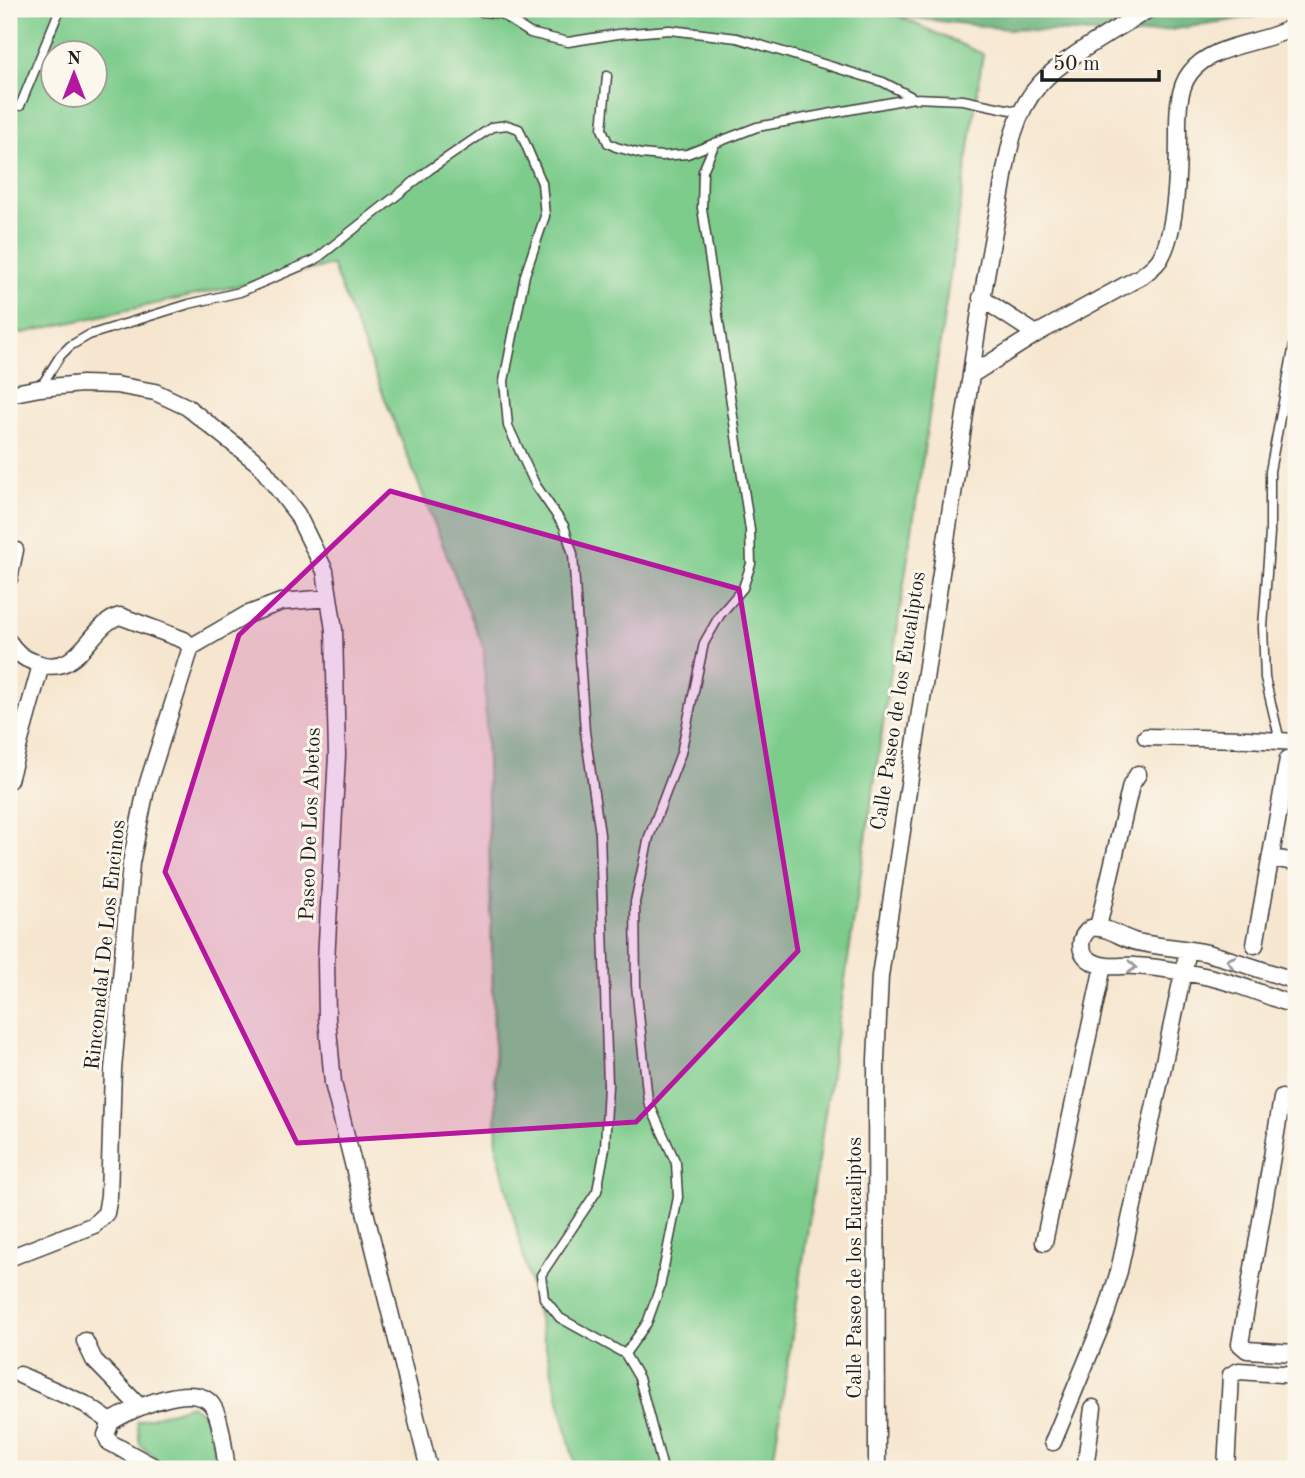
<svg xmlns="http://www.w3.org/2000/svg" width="1305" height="1478" viewBox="0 0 1305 1478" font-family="'Old Standard TT',serif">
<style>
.green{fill:#7dcc8c;stroke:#4c7454;stroke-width:2;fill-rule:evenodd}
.forest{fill:#66b078;stroke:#41664a;stroke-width:2}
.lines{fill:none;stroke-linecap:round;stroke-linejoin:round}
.service-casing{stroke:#3d3a37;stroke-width:11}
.minor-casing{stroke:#3d3a37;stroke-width:19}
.service{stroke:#fff;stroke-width:8}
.minor{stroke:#fff;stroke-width:16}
.oneway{stroke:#999}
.marked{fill:#b5179e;fill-opacity:0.2;stroke:#b5179e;stroke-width:5;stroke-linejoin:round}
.labels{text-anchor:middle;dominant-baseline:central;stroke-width:6;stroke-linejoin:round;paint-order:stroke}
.street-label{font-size:21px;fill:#1c1c1c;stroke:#fbf7ec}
</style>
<rect width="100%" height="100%" fill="#fbf7ec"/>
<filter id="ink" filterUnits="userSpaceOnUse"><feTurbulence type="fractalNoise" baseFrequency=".0143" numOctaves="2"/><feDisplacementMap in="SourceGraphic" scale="14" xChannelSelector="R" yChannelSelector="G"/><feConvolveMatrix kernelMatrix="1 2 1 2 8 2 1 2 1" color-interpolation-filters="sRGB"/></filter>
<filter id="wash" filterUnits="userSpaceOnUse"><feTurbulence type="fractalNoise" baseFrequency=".00686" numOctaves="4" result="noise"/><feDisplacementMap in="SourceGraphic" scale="28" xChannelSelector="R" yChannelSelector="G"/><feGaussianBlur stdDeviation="1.57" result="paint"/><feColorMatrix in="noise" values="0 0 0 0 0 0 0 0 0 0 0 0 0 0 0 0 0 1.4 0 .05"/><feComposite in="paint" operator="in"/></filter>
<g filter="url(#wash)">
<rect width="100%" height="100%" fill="#f6e6cf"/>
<path class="green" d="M9 9H882L983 54 772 1469H576L497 1149 484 649 332 265 9 336ZM52 52H94V94H52Z
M191 1405 208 1416 217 1469H170L140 1445 137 1422Z"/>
<path class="forest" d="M835 9H1296V10L1138 35 1008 29Z"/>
</g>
<g filter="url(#ink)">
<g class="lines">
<g class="service-casing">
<path id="service" d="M458 9 501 14 530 33 568 42 618 34 670 30 737 38 883 82 912 97
M607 76 602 129 608 143 616 147 641 154 662 156 687 154 757 127 914 98 963 100 1021 112
M20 106 60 9
M40 388 60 356 70 346 89 335 189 304 240 292 315 260 429 170 492 127 507 125 519 129 542 183 545 216 525 275 504 381 508 426 535 484 564 526 573 554 585 732 600 834 608 1085 605 1148 597 1191 541 1275 544 1298 560 1318 625 1354 639 1378 663 1469
M1280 741 1265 678 1263 627 1270 533V471L1296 334
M625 1354 647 1323 660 1287 678 1197 676 1163 648 1101 636 985 635 902 649 837 681 753 704 643 720 615 743 588 751 564 750 530 702 208 703 171 715 143"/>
</g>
<g class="minor-casing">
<path id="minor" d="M981 298 1036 334
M971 375 1036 334 1142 276C1149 270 1157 265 1161 257 1177 228 1178 169 1178 135 1178 116 1177 90 1190 73 1213 42 1266 45 1296 25
M9 394 40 388 82 384 116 385 155 392 187 407 259 464 297 514 325 571 334 630 337 755 326 961 327 1018 333 1083 429 1469
M9 579 15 550
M9 642C15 652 22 658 34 662 80 681 89 624 120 616L184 640 191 647
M191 647 246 615 281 602 329 598
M1146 737 1247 739 1296 742
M9 780 41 665
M1271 858 1296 862
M1098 927 1131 785 1138 774
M1255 945 1288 759
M1296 981C1267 972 1237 961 1207 953 1184 948 1160 947 1137 942 1120 938 1109 926 1091 928 1077 938 1078 954 1093 962 1106 969 1121 965 1135 966 1156 967 1179 971 1199 975 1232 981 1265 995 1296 1006
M1282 1098 1240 1344 1247 1350 1296 1353
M1044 1242 1103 966
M9 1258 94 1225 106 1213 109 1196 113 1070 131 863 146 789 191 647
M85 1341 94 1360 139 1406
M20 1375 85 1404 111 1422
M111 1422C131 1409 194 1380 212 1405 222 1419 224 1452 227 1469
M111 1422 106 1435 109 1442 158 1469
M1053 1442 1106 1314 1119 1271 1188 950
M877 1469 876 1060 880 976 971 375C978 320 987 266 998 211 1006 170 1009 118 1039 85 1064 57 1116 30 1149 9
M1085 1469 1093 1408
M1226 1469 1231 1375 1239 1371 1296 1375"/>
</g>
<use href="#service" class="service"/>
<use href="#minor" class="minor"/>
</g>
<defs><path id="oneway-chevron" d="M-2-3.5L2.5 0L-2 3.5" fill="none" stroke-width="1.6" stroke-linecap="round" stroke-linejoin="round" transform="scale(1.75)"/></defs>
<g class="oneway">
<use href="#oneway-chevron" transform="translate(1231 961) rotate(-163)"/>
<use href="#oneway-chevron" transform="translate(1132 967) rotate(3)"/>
</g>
</g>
<path class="marked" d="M390 491 739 589 798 951 636 1122 297 1143 165 872 239 635Z"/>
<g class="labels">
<g class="street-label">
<text transform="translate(899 701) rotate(-81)">Calle Paseo de los Eucaliptos</text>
<text transform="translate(311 824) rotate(-88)">Paseo De Los Abetos</text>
<text transform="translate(106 945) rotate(-84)">RinconadaI De Los Encinos</text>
<text transform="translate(855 1268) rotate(-90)">Calle Paseo de los Eucaliptos</text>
</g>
</g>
<rect width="1305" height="1478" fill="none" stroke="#fbf7ec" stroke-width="35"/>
<g transform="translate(74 74)"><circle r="33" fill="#fbf7ec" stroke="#a29f99" stroke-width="2"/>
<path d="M0-5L12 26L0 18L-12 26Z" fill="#b5179e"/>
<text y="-10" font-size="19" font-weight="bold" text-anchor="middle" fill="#1c1c1c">N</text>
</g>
<path d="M1042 70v10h117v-10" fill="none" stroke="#1c1c1c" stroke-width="3.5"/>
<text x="1053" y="70" font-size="21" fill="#1c1c1c" stroke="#fbf7ec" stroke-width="5" paint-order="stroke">50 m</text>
</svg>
